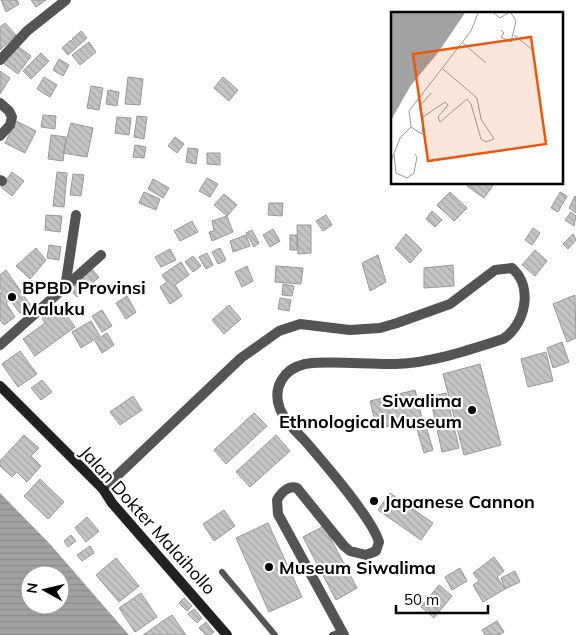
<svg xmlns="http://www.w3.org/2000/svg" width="576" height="635" viewBox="0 0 576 635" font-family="Mulish,sans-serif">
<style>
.water{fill:url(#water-rules);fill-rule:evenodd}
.building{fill:url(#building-back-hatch);stroke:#989898}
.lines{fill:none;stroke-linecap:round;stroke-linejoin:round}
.lane{stroke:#545454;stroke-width:6}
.street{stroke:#545454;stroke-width:10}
.secondary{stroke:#212121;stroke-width:10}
.poi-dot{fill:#000;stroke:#fff;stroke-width:2}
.labels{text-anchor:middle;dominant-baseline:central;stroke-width:4.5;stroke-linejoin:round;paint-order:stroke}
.poi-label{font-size:18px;font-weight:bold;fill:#000;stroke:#fff;text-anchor:start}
.street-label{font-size:18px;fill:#000;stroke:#fff}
.inset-road{fill:none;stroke:#999;stroke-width:1}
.view{fill:#e8590c;fill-opacity:0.15;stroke:#e8590c;stroke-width:2.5}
.inset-edge{fill:none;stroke:#000;stroke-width:2.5}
</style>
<defs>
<pattern id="water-rules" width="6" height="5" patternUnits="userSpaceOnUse" patternTransform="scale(1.25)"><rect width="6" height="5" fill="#a2a2a2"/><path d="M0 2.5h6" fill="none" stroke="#8a8a8a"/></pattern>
<pattern id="building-back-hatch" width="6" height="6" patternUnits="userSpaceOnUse" patternTransform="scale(1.25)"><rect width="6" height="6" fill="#c4c4c4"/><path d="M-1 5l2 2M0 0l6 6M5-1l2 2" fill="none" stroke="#a7a7a7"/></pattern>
</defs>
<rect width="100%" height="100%" fill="#fff"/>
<path class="water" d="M0 493 50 544 129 635H0ZM30 575H60V605H30Z"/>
<path class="building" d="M1 0H17L19 4 6 12Z
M31 0H46L36 7Z
M5 23 16 35 0 50V27Z
M81 31 87 38 78 46 72 39Z
M71 40 77 47 68 55 62 48Z
M89 42 96 52 80 65 72 55Z
M16 45 31 56 18 74 3 63Z
M41 53 49 61 31 79 23 71Z
M59 59 69 65 63 76 53 70Z
M0 71 10 78 0 94Z
M44 77 57 85 50 97 37 89Z
M128 77 143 79 140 105 125 104Z
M223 77 238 90 229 101 214 88Z
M91 86 103 88 99 110 87 108Z
M108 90 119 92 117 106 106 104Z
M43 115 56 116 55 129 41 127Z
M137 116 147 117 144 139 134 137Z
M117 117 131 118 129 135 115 133Z
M16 121 36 131 25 153 5 143Z
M71 123 93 128 87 157 63 153Z
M51 135 66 137 63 161 48 159Z
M175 137 184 144 177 153 168 146Z
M135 145 146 147 144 158 133 157Z
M188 148 198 149 196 164 186 162Z
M207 153H220V165L207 164Z
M12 172 24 181 12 196 1 187Z
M57 172 67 173 64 207 53 206Z
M73 174 84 175 81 196 70 195Z
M207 178 218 184 210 197 199 191Z
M153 179 169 188 163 198 148 189Z
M468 184H494L484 198 467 186Z
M144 192 160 199 156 210 139 203Z
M450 192 467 208 454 221 437 205Z
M560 192 567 196 558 212 551 208Z
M224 194 237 205 227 216 214 205Z
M575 196 576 197V213L569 208Z
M269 203H283L282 216 268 215Z
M432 211 442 220 435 227 426 219Z
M571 212 576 216 574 226 565 220Z
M46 215 62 216 60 232 45 230Z
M326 215 332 225 323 231 316 221Z
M227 216 233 232 212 241 209 232 214 231 212 221Z
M192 221 198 232 180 241 174 231Z
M297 225H311V253L298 254Z
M533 228 540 233 532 245 525 240Z
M273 229 280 241 270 247 263 235Z
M252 230 259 243 254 247 246 233Z
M406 234 422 250 410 263 395 248Z
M573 234 576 240 568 249 563 244Z
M246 235 250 246 233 252 230 241Z
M290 235H297V250H290Z
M49 245 61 247 59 260 47 258Z
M36 248 46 260 30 279 16 266Z
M220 248 226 260 218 264 212 252Z
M170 249 176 260 161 267 155 257Z
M535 250 547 261 535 276 522 265Z
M207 253 213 265 206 269 199 257Z
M378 255 386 282 370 291 362 263Z
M193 256 201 266 193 272 185 262Z
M181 262 189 275 175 285 182 296 170 304 160 287 167 282 162 275Z
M453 265 454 286 424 288V268Z
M89 266 99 277 77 297 67 286Z
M247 266 253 281 242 287 235 272Z
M276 266 303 268 301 284 275 282Z
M6 270 31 306 20 313 10 300 6 303 15 317 4 325 0 320V293L2 292 0 288V275Z
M283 284 294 286 292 296 282 295Z
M575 295 576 338 567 342 553 304Z
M127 296 136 312 126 319 116 303Z
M280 298 291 300 289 311 278 309Z
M59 305 75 327 35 356 23 339 45 323 42 318Z
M229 305 241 319 224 334 212 320Z
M102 310 112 326 102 332 92 316Z
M91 321 100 336 81 348 72 332Z
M107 333 114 345 102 353 95 341Z
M562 342 569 362 553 368 547 348Z
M20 351 37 374 18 387 2 364Z
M546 352 553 381 528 387 521 359Z
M480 364 501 445 464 455 443 374Z
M42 380 52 392 41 400 31 388Z
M415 390 422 418 377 429 370 401Z
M446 393 459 448 442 452 430 397Z
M133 396 142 410 120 425 110 412Z
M254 413 267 426 226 464 214 450Z
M425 423 433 450 424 453 416 426Z
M24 435 39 448 31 456 41 466 27 482 17 472 12 477 0 466V461Z
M276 435 290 451 250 487 236 472Z
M40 479 64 502 48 519 24 496Z
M390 493 433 523 421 540 378 510Z
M224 510 235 526 214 541 203 524Z
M87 517 99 531 86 542 75 528Z
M268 523 302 597 269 612 236 538Z
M324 526 357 588 336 600 303 537Z
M71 535 76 541 68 547 64 541Z
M90 546 94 553 82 561 77 555Z
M494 557 504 571 497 577 505 589 483 602 473 585 479 581 473 573Z
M116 558 139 586 119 602 96 575Z
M460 568 467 581 452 590 445 577Z
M515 571 520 582 505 589 501 578Z
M439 585 452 596 434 618 421 607Z
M141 593 157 617 135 632 119 608Z
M184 598 192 606 187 611 179 603Z
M194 609 202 618 197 623 188 614Z
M172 615 186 635H143L160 623Z
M497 621 504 632 499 635H485L482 630Z
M206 622 214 632 210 635H206L199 628Z"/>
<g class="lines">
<path class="lane" d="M222 572 275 635
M332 635 342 631"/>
<path class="street" d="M0 60 27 31 66 0
M0 103 9 111 12 117 10 125 0 136
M0 180 2 181
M65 288 76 215
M0 345 101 255
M103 489 241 358 279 331 300 324 350 330 380 328 397 323 450 304 495 270 512 268C534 287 525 325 503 339 469 350 431 363 396 364 370 365 330 360 305 364 283 369 272 388 280 409 285 422 297 432 306 442 324 463 372 518 379 542L376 551 366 555 350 551 344 546 297 488C288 485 281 493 277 500L278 514 344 635"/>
<path class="secondary" d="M0 386 103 489 112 503 227 635"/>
</g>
<g class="poi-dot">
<circle cx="12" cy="297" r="5"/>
<circle cx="472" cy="410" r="5"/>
<circle cx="374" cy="501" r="5"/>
<circle cx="269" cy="567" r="5"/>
</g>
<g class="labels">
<g class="poi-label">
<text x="22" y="287">BPBD Provinsi<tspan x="22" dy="21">Maluku</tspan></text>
<text x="462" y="400" text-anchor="end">Siwalima<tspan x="462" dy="21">Ethnological Museum</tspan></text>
<text x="384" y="501">Japanese Cannon</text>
<text x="279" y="567">Museum Siwalima</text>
</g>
<g class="street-label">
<text transform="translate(148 520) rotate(48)">Jalan Dokter Malaihollo</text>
</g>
</g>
<g transform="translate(391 12)">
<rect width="172" height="172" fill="#fff"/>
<path d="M0 1H74L46 42 20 73 0 108Z" fill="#a2a2a2"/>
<path class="inset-road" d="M103 1 109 6 117 1M110 18 113 21 110 25 120 30 125 9 120 1M123 23 143 39M72 31 95 51M32 105 28 95 40 81M20 115 31 122 32 105 54 90 57 93 47 105 49 110 76 87 80 92 90 127 95 130 103 127 90 107 86 86 52 57M3 142 5 161 16 166 23 161 26 145 24 142M0 149 9 126 20 115 18 99 80 19 87 1"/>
<path class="view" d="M140 25 155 132 37 149 22 42Z"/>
<rect width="172" height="172" class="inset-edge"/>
</g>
<g transform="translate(45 590) rotate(278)"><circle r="24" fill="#ffffff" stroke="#999999"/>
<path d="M0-4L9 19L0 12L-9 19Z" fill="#000000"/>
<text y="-8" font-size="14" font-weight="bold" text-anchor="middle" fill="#000000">N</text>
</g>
<path d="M396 605v8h92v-8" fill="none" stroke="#000000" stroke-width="2.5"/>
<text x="404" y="605" font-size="15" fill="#000000" stroke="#ffffff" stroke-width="4" paint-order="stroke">50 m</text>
</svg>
